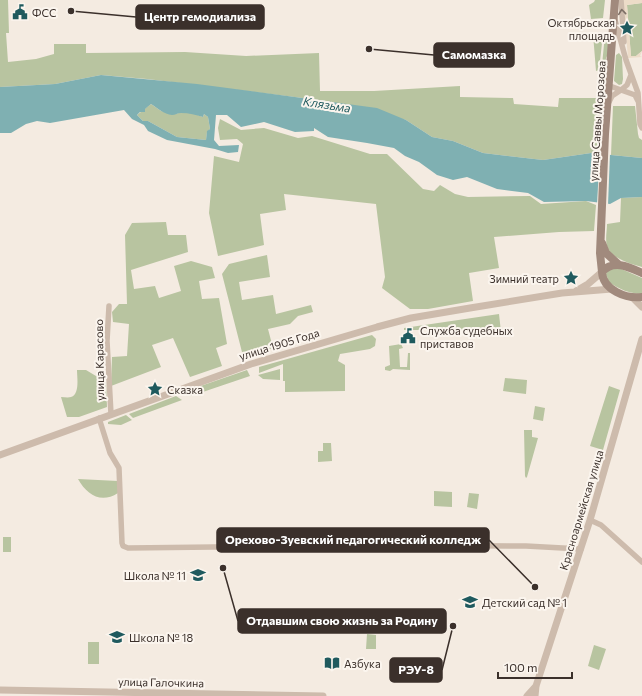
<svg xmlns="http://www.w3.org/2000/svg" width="642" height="696" viewBox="0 0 642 696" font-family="Commissioner,sans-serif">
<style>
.green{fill:#b8c4a0}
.plaza{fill:#ecdcc8}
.water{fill:#7fb0b2;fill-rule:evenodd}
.pier{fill:#f4ebe1}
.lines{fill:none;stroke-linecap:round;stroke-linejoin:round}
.minor{stroke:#cdbbac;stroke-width:5.5}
.tertiary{stroke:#cdbbac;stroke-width:7}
.secondary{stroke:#a18a7d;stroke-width:8}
.oneway{stroke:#7d6f65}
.labels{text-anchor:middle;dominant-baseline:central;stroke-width:4;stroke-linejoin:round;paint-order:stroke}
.poi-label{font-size:11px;fill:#3b302b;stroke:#fbf5ee;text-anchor:start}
.street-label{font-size:11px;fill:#3b302b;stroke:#fbf5ee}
.water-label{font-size:12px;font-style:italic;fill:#1f5a5e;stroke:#fbf5ee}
.leader{fill:none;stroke:#3b302b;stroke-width:1.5}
.callout-dot{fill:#3b302b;stroke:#fbf5ee;stroke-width:1.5}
.callout{fill:#3b302b;stroke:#3b302b;stroke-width:1.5}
.callout-label{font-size:12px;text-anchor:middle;font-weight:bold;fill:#fff}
</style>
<rect width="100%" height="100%" fill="#f4ebe1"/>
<path class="green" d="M0 0H8L9 33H6L8 62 36 59 54 54V44H86V53L185 52 246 56 319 53 320 91H374L460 86V97L513 98 514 104 558 107 559 98H601L598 152 543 160 483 153 453 141 432 137 406 120 327 101 147 79 101 75 55 84 0 87Z
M595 0H605L603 18 591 19 589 5 594 2Z
M642 3V51L636 56 631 57 627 5Z
M593 34H603L599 70 596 71Z
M605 34H609L608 54 606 58 604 85 602 87 600 86Z
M619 53 622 57 623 79 622 84 619 85 614 81 616 55Z
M151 104 161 111 176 114C184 110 195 114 203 117L204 114 208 117 210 129 207 132 206 140 177 137 148 121H143L137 115Z
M613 106H635L638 134 639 138 642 140V158L611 155Z
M220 119 241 130 264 128 298 138 312 136 370 154H387L423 189 434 191 440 185 455 194 468 197 530 196 541 204 586 201 596 205 594 231 559 232 494 237 499 268 469 273 473 301 428 309H410L382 288 385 277 376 204 284 194 286 210 260 214 264 245 218 256 209 213 214 156 239 162 243 144 237 139 220 140 218 128Z
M642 197V267C631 264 610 258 607 246 605 239 607 231 607 224L620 222 621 198Z
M166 222 168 235H186L188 252 131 270 134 289 155 286 159 298 181 291 174 266 191 261 212 267 215 278 199 281 202 299 219 298 227 344 216 348 222 366 190 377 173 338 152 345 161 367 111 386 112 357 127 356 129 324 113 322 112 312 119 304H127L125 235 132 223Z
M267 255 270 277 239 282 242 300 273 295 276 314 311 305 313 312 298 316 290 324 268 329 273 348 243 356 222 274 229 264Z
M619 268 642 278V294C631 294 618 289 609 282L606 274 609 269Z
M499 314 501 332H433V330H404V328Z
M372 335 376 339 375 346 370 349 340 354 338 361 345 365V391L285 392V381H283V364L259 373V367Z
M401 344 403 348 399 349 400 367H407L408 353H410V370L393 369 390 371 385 370V367L390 365 389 346Z
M280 369V380L263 379 258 375Z
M77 370H86L106 382 107 407 79 417H67L61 397C64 397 68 398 71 397 80 394 77 377 77 370Z
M247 370 250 376 191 396 189 390Z
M505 378 527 380 526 394 503 391Z
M609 386 620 390 603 450 590 446Z
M176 396 182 400 133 418 129 414Z
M535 406 545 408 543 421 533 419Z
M126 415 132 420 121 425 108 424V422Z
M524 430H532V437L538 438 527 477 526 478 525 476Z
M323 443H331L332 461 318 462V451H323Z
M78 479 118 481V493C101 504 87 495 78 479Z
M434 491 452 492V507L434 506Z
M469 493 479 494 477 509 467 507Z
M3 537H11V552H3Z
M367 634 376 635V649H366Z
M88 642H99V664H88Z
M594 645 606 649 599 670 588 666Z"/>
<path class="plaza" d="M623 0H642V3L627 5 631 56H636L642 51 640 56 642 57 628 58Z"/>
<path class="water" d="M101 75 197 84 377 108 406 120 432 137 453 141 483 153 543 160 598 152 611 155 642 158V197L621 198 610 204 586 201 544 202 528 193 497 189 467 177 453 180 437 175 419 162 405 156 394 148 367 143 328 137 314 128V131L295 132 264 122 241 127 227 115H216L214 140 219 146 239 145 238 152 228 153 215 149 167 140 148 131 144 125 132 119 124 110 50 123 37 121 26 124 11 133H0V87L55 84ZM151 104C157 108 164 114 172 115 175 115 178 113 181 113 189 113 196 115 203 117L204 114 208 117 210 129 207 131 206 140 177 137 148 121H143L137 115 140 112H145V109Z"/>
<path class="pier" d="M600 151 610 153 608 205 597 204Z"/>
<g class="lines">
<path class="minor" d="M621 0 624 42
M615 20 626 60 638 93 640 124 642 128
M610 86 621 90 627 85 631 75
M609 102 612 96 621 90 635 95 638 101
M109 306 107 341 111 414
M99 418 110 453 119 468 122 543 123 546 128 548 370 545 526 546 581 549
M590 520 601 525 642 562"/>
<path class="tertiary" d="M576 291 588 284 602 272
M632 297 642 307
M0 455 251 364 377 327 411 318 470 308 562 293 612 289
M0 690 323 696
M527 696 536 686
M535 696 536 686 590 520 642 339"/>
<path class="secondary" d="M602 243 606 253 618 264
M602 272 600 253 605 134 615 0
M642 273C629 267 613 259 602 272 603 290 626 299 642 297"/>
</g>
<defs><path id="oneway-chevron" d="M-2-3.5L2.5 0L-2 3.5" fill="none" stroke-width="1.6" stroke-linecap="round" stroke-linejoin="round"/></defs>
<use class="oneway" href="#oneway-chevron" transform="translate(622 12) rotate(-96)"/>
<defs>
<g id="civic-bare" transform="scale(1.2)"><path d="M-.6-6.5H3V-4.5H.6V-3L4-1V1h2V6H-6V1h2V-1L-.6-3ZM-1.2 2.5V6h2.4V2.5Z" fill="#1f5a5e" stroke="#fbf5ee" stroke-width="2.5" paint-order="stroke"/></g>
<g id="sight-bare" transform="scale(1.2)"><path d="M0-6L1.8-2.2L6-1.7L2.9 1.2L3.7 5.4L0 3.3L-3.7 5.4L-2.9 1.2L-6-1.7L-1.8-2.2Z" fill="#1f5a5e" stroke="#fbf5ee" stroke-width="2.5" paint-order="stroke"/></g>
<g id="school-bare" transform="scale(1.2)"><path d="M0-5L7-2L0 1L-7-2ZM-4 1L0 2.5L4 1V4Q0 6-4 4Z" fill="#1f5a5e" stroke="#fbf5ee" stroke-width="2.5" paint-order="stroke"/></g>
<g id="library-bare" transform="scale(1.2)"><path d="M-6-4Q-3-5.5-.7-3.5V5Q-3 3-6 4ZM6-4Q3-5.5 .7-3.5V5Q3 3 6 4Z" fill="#1f5a5e" stroke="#fbf5ee" stroke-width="2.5" paint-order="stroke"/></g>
</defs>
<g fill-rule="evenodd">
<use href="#civic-bare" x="20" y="12"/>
<use href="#sight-bare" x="627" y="28"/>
<use href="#sight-bare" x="571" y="278"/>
<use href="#civic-bare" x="408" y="336"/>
<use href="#sight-bare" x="155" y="389"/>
<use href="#school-bare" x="198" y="575"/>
<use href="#school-bare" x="470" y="602"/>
<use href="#school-bare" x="117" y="637"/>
<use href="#library-bare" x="332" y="663"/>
</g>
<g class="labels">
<g class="poi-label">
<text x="32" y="12">ФСС</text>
<text x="615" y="22" text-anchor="end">Октябрьская<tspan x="615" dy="13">площадь</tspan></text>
<text x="559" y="278" text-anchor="end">Зимний театр</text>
<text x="420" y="330">Служба судебных<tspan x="420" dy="13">приставов</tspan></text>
<text x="167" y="389">Сказка</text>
<text x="186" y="575" text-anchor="end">Школа № 11</text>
<text x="482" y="602">Детский сад № 1</text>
<text x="129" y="637">Школа № 18</text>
<text x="344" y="663">Азбука</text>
</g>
<g class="street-label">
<text transform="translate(597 121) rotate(-86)">улица Саввы Морозова</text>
<text transform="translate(279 344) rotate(-17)">улица 1905 Года</text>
<text transform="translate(99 360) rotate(-91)">улица Карасово</text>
<text transform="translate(581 510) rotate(-73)">Красноармейская улица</text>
<text transform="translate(161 682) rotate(1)">улица Галочкина</text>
</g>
<g class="water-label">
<text transform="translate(327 104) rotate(9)">Клязьма</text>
</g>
</g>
<path class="leader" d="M71 11L136 17M369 49L434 55M535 587L489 540M223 568L238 621M453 626L442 670"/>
<g class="callout-dot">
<circle cx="71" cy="11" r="4"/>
<circle cx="369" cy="49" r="4"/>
<circle cx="535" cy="587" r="4"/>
<circle cx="223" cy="568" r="4"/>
<circle cx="453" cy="626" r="4"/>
</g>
<g class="callout">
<rect x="136" y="5" width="128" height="24" rx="4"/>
<rect x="434" y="43" width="80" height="24" rx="4"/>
<rect x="217" y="528" width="272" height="24" rx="4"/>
<rect x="238" y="609" width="208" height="24" rx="4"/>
<rect x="390" y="658" width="52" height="24" rx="4"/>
</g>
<g class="callout-label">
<text x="200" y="21">Центр гемодиализа</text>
<text x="474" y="59">Самомазка</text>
<text x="353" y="544">Орехово-Зуевский педагогический колледж</text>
<text x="342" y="625">Отдавшим свою жизнь за Родину</text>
<text x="416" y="674">РЭУ-8</text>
</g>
<path d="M498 672v6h74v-6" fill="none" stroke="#3b302b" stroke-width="2"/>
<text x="504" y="672" font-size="12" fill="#3b302b" stroke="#fbf5ee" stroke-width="3" paint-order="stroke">100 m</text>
</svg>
